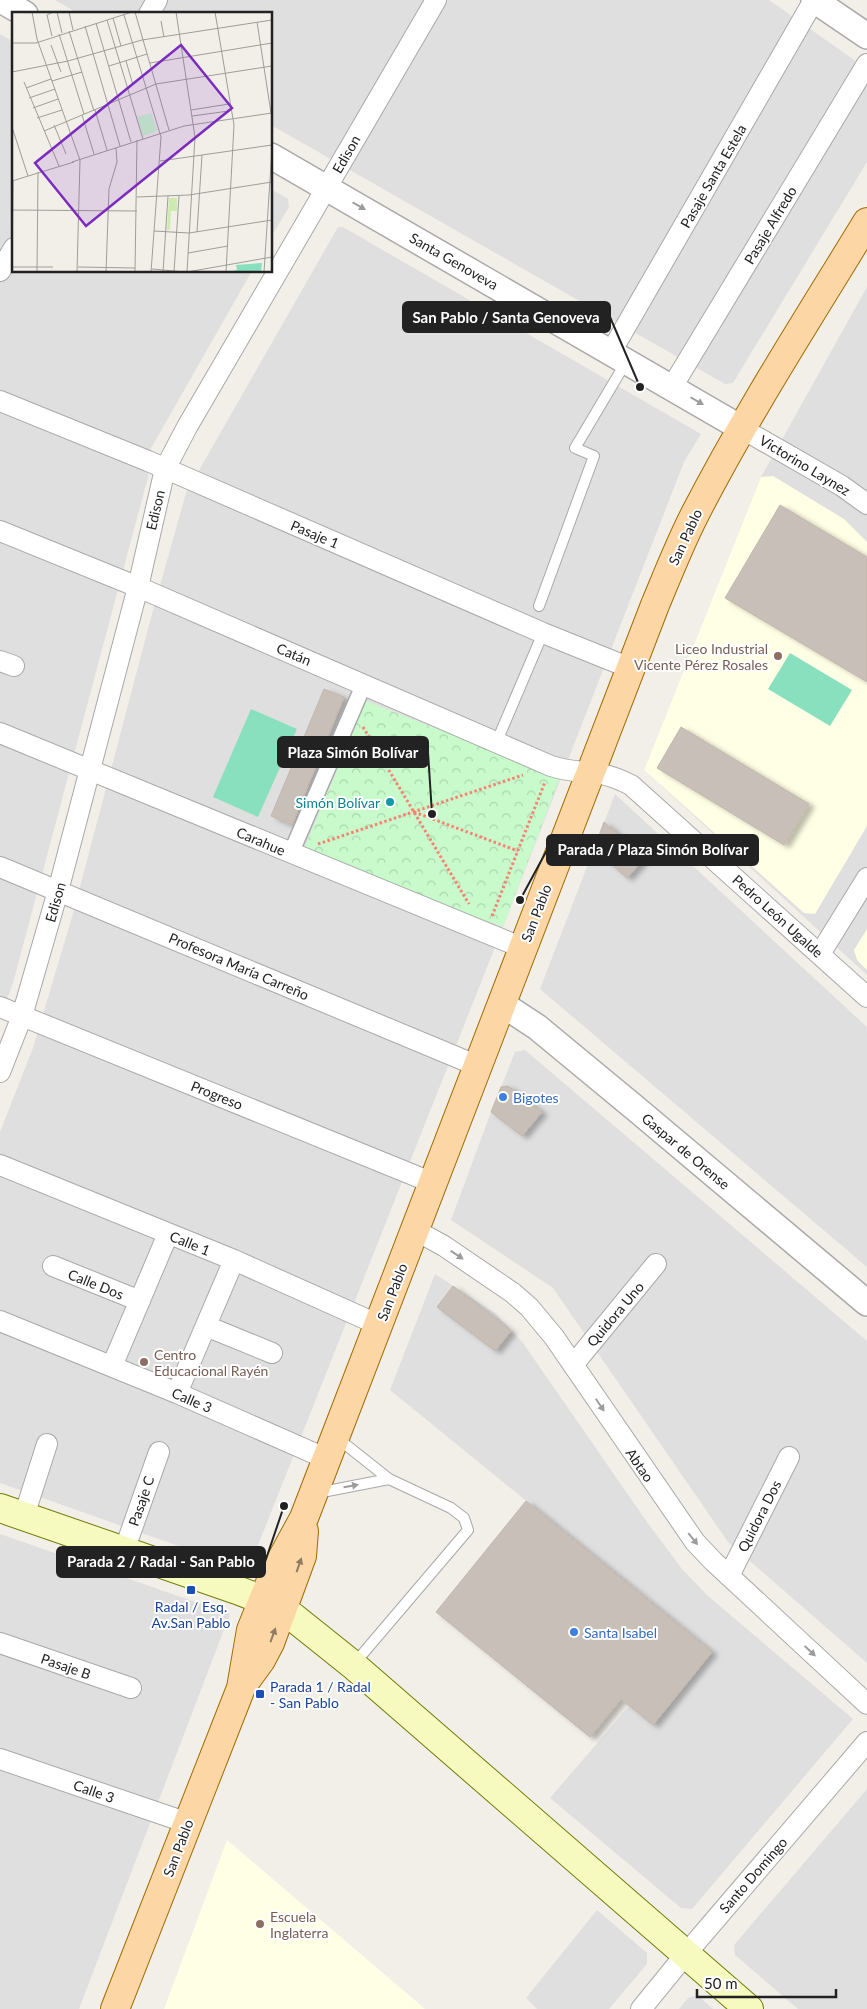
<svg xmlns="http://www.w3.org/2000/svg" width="867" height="2009" viewBox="0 0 867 2009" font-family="Lato,sans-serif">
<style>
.residential{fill:#e0dfdf}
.education{fill:#ffffe5}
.park{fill:url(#park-crowns)}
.pitch{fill:#88e0be}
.building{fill:#c7bfb8;stroke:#c4b6ab;filter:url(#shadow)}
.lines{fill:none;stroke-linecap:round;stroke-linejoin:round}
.service-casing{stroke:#a9a9a9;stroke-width:12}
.pedestrian-casing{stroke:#a9a9a9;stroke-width:18}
.minor-casing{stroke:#a9a9a9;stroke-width:22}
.tertiary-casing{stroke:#a9a9a9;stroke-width:28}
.secondary-casing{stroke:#707d05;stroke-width:30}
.primary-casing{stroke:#a06b00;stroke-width:30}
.path{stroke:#fa8072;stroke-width:3;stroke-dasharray:2.5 2.5;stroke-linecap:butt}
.service{stroke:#fff;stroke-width:10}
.pedestrian{stroke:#fff;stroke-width:15}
.minor{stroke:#fff;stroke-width:20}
.tertiary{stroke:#fff;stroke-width:25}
.secondary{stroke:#f7fabf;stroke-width:28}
.primary{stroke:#fcd6a4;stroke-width:28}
.oneway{fill:#9c9c9c}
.oneway2{fill:#8f7c63}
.education-dot{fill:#8d6e63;stroke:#fff;stroke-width:2}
.culture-dot{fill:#0f9aa8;stroke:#fff;stroke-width:2}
.shop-dot{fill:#3f7fe0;stroke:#fff;stroke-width:2}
.transit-dot{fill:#1a4fb4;stroke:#fff;stroke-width:2}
.labels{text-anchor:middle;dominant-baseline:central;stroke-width:4;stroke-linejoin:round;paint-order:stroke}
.street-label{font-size:14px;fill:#222;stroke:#fff}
.education-label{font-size:14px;fill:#785e54;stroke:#fff;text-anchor:start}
.culture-label{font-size:14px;fill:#0d838f;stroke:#fff;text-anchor:end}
.shop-label{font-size:14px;fill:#366cbe;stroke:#fff;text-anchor:start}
.transit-label{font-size:14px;fill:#164399;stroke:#fff}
.inset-road{fill:none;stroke:#9f9d99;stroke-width:1}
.view{fill:#7b2cbf;fill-opacity:0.15;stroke:#7b2cbf;stroke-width:2.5}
.inset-edge{fill:none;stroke:#222;stroke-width:2.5}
.leader{fill:none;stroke:#222;stroke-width:2}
.callout-dot{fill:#222;stroke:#fff;stroke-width:2}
.callout{fill:#222;stroke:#222;stroke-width:2}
.callout-label{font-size:15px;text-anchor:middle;font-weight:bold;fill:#fff}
</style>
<defs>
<pattern id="park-crowns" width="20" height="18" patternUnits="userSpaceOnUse" patternTransform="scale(1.25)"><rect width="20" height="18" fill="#c8facc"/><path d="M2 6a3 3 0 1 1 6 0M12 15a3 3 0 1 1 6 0" fill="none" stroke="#acd6af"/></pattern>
<filter id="shadow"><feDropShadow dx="5.5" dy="3" stdDeviation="2.5" flood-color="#0004"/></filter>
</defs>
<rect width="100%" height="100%" fill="#f2efe9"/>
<path class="residential" d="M55 0H769L867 69V162L733 383 725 384 271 125V14H79Z
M0 34 14 42V271H252L150 450 148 477 13 983 0 1019Z
M271 189 288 199 289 207 271 237Z
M338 227H343L701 434 684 462 503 927 251 1563 238 1567 0 1483V1132L33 1048 72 917 152 614 186 493Z
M867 287V975L644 770 761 477Z
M615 794 867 1027V1267L540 989Z
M525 1050 867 1341V1663L728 1542 553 1288 451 1220 491 1112 515 1052Z
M435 1274 496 1314 523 1343 647 1522 682 1569 707 1595 853 1719 692 1909 681 1908 550 1798 629 1706 653 1725 712 1652 390 1390Z
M0 1534 230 1614 79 2009H0Z
M867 1789V2009H798L735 1955 734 1945Z
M597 1910 647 1953V1964L609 2009H537L526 1998Z
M697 1995 713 2009H679L688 1998Z"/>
<path class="education" d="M773 476 844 519 867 542V826L815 914 804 913 644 770 761 477Z
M867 929V970L857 960 854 950Z
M227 1840 425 2009H164Z"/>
<path class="park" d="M366 701 560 777 503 927 303 851Z"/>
<path class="pitch" d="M790 653 852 690 830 726 768 689Z
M251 709 297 729 258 817 213 797Z"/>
<path class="building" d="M780 505 867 557V682L725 598Z
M324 689 344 697 292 825 271 816Z
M681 727 809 804 784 845 657 768Z
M604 822 645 858 627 878 594 849Z
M508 1086 542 1112 522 1136 491 1112 501 1087Z
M453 1286 511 1331 495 1351 437 1307Z
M526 1501 712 1652 653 1725 621 1699 590 1737 436 1612Z"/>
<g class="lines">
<g class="service-casing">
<path id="service" d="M539 606 594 456 575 448 626 362
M497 741 543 633
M336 1437 389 1479 451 1508 464 1518 468 1530 354 1664
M317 1493 389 1479"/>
</g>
<g class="pedestrian-casing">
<path id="pedestrian" d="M291 853 364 684"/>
</g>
<g class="minor-casing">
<path id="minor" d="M149 14 157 0
M0 271 14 248
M611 352 814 0
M672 387 867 64
M0 401 148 461 543 633 630 668
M741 428 842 486 867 504
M0 531 138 587 551 766C568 772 584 771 601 774 612 776 621 780 631 785L867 997
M0 661 14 666
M0 733 523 948
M0 867 478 1066
M820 954 867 878
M0 1007 433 1183
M0 1072 22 1016 58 891 138 587 165 469 187 427 436 0
M0 1165 234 1260 379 1325
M415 1230 444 1246 513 1293 529 1307 554 1337 695 1542 713 1561 867 1704
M53 1266 140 1301
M0 1321 177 1393 327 1459
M206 1326 272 1353
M573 1365 656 1264
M112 1366 168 1234
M177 1393 234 1260
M24 1516 47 1444
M124 1551 159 1452
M729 1576 789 1457
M0 1643 131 1688
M0 1759 188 1823
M641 2009 685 1955 867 1742"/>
</g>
<g class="tertiary-casing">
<path id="tertiary" d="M1 0 25 14
M814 0 867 36
M271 156 741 428
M502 1004 537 1027 635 1108 867 1303"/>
</g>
<g class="secondary-casing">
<path id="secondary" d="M0 1508 237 1590 263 1600 293 1617 353 1665 749 2009"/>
</g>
<g class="primary-casing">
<path id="primary" d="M245 1682 261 1660 270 1643 302 1556 304 1531
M115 2009 241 1688 251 1630 274 1573 304 1518 655 605C668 574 680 543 695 514 747 413 808 319 867 222"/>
</g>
<path class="path" d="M363 727 469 904
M414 812 518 851
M318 844 523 775
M492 916 545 782"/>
<use href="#service" class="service"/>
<use href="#pedestrian" class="pedestrian"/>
<use href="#minor" class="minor"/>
<use href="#tertiary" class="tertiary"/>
<use href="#secondary" class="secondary"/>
<use href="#primary" class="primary"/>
</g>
<defs><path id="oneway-solid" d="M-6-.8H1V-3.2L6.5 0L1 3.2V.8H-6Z" transform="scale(1.25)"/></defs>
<g class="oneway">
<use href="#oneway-solid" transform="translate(359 206) rotate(30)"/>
<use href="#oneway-solid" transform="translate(697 401) rotate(30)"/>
<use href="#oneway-solid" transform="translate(457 1255) rotate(33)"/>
<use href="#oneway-solid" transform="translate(600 1405) rotate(56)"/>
<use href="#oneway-solid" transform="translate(351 1486) rotate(-10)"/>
<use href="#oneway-solid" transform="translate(693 1539) rotate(51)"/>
<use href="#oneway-solid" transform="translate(810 1651) rotate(43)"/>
</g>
<g class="oneway2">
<use href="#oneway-solid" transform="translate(299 1565) rotate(-71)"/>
<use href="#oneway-solid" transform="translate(273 1635) rotate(-70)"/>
</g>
<g class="education-dot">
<circle cx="778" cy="656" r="5"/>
<circle cx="144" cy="1362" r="5"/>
<circle cx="260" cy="1924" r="5"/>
</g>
<circle class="culture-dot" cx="390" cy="802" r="5"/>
<g class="shop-dot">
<circle cx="503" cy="1097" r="5"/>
<circle cx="574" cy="1632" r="5"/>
</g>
<g class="transit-dot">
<rect x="186" y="1585" width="10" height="10" rx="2.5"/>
<rect x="255" y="1689" width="10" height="10" rx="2.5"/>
</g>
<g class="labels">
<g class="street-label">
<text transform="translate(346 154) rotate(-60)">Edison</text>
<text transform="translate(713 176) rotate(-60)">Pasaje Santa Estela</text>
<text transform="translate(770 225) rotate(-59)">Pasaje Alfredo</text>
<text transform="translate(454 261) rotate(30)">Santa Genoveva</text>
<text transform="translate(805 465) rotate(31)">Victorino Laynez</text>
<text transform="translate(155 510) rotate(-77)">Edison</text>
<text transform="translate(315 534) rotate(23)">Pasaje 1</text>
<text transform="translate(685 537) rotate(-65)">San Pablo</text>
<text transform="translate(294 654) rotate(23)">Catán</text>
<text transform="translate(261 841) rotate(23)">Carahue</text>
<text transform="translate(55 902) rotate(-74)">Edison</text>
<text transform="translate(536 913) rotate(-69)">San Pablo</text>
<text transform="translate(778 916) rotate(42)">Pedro León Ugalde</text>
<text transform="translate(239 966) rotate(23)">Profesora María Carreño</text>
<text transform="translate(217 1095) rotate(22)">Progreso</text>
<text transform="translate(686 1151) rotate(40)">Gaspar de Orense</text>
<text transform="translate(190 1243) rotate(22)">Calle 1</text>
<text transform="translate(96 1284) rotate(22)">Calle Dos</text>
<text transform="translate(392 1292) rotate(-69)">San Pablo</text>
<text transform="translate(615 1314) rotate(-50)">Quidora Uno</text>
<text transform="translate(192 1400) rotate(23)">Calle 3</text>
<text transform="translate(640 1465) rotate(56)">Abtao</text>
<text transform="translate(141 1501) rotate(-71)">Pasaje C</text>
<text transform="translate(759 1516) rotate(-63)">Quidora Dos</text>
<text transform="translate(66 1666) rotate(19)">Pasaje B</text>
<text transform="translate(94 1791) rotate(19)">Calle 3</text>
<text transform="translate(178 1848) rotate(-69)">San Pablo</text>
<text transform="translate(753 1875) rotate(-49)">Santo Domingo</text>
</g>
<g class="education-label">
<text x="768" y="648" text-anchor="end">Liceo Industrial<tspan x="768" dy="16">Vicente Pérez Rosales</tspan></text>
<text x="154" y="1354">Centro<tspan x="154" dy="16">Educacional Rayén</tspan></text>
<text x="270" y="1916">Escuela<tspan x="270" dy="16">Inglaterra</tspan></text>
</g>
<g class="culture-label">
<text x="380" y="802">Simón Bolívar</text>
</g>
<g class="shop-label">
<text x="513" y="1097">Bigotes</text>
<text x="584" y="1632">Santa Isabel</text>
</g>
<g class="transit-label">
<text x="191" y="1606">Radal / Esq.<tspan x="191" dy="16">Av.San Pablo</tspan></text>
<text x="270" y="1686" text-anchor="start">Parada 1 / Radal<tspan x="270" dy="16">- San Pablo</tspan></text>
</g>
</g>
<g transform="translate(12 12)">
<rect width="260" height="260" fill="#f2efe9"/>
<path d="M157 186H165V199H159L158 218H155Z" fill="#cdebb0"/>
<path d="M139 101 145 119 131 124 125 105Z" fill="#c8facc"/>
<path d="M250 251 249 260H216L225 258 224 253Z" fill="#88e0be"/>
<path class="inset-road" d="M20 0 25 27 68 148 65 260M45 0 50 21M57 0 61 18M123 0 157 118M164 0 183 125 175 260M203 0 222 113 214 260M112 3 149 125 139 260M101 6 109 34M95 8 131 127M149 9 152 25M245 10 259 101M84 11 119 130M73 14 108 134M57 19 82 99M47 22 72 102M40 24 35 3 41 0M0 31H24L120 0M39 33 49 60M114 49 121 73M138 51 260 31M97 54 135 42M0 60 56 49 130 28 260 8M40 69 70 60M12 70 47 154M14 76 39 67M17 86 43 77M21 96 46 87M83 98 95 138M179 98 217 92M70 103 82 142M180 104 217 99M25 106 50 98M42 113 54 142M0 115 16 164M32 119 144 72 260 54M148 149 260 133M60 150 172 114 260 101M0 169 62 150M125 185 177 183 260 170M0 198 125 199M142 219 177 221 260 208M185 220 190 143M176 241 216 234M0 255H41M66 255 123 256M140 257 173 260M0 258 1 169M25 260 26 160M94 260 97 177 105 150 104 136M123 260 125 128M151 260 156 184M162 260 167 184M175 260 260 245M252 260 260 137"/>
<path class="view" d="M169 33 220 96 74 214 23 151Z"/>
<rect width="260" height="260" class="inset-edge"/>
</g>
<path class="leader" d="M640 387L610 317M432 814L428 752M520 900L547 850M284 1506L265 1562"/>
<g class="callout-dot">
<circle cx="640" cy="387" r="5"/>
<circle cx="432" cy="814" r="5"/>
<circle cx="520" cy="900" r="5"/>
<circle cx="284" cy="1506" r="5"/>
</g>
<g class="callout">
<rect x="403" y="302" width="207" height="30" rx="5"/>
<rect x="278" y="737" width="150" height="30" rx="5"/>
<rect x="547" y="835" width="211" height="30" rx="5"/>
<rect x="57" y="1547" width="208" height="30" rx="5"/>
</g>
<g class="callout-label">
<text x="506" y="323">San Pablo / Santa Genoveva</text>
<text x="353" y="758">Plaza Simón Bolívar</text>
<text x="653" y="855">Parada / Plaza Simón Bolívar</text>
<text x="161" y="1567">Parada 2 / Radal - San Pablo</text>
</g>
<path d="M697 1989v8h139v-8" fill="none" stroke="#222222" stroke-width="2.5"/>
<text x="704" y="1989" font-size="15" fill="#222222" stroke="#ffffff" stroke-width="4" paint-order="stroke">50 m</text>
</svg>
